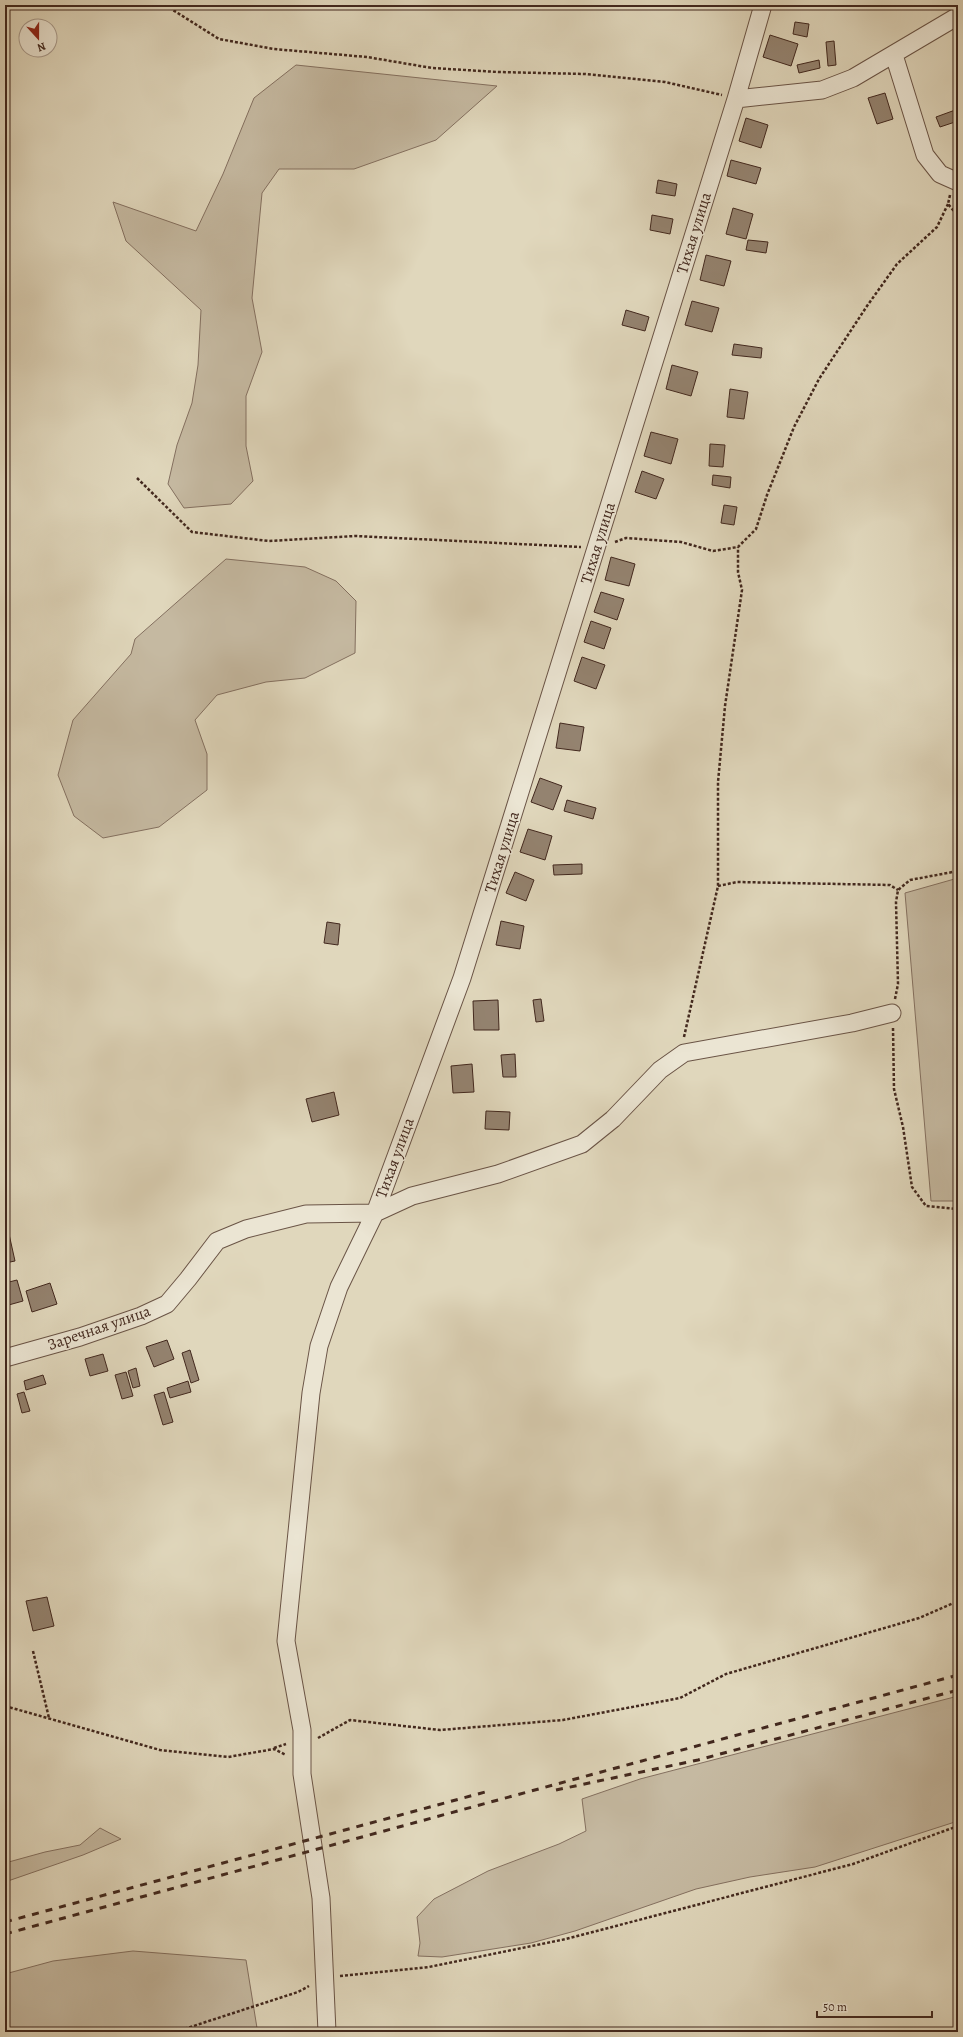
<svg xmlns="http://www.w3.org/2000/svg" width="963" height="2037" viewBox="0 0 963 2037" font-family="Alegreya,serif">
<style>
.green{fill:#c5b9a1;stroke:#847060}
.building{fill:#948370;stroke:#42281e}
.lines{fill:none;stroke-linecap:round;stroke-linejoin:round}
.street-casing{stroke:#6a5446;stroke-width:19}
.path{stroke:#42281e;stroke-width:2.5;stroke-dasharray:3 2;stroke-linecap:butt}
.street{stroke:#ebe5d3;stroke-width:17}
.rail{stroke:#42281e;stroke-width:3;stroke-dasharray:7 7;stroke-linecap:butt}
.labels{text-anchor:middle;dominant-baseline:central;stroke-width:3;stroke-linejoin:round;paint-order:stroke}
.street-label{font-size:16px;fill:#42281e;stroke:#ebe5d3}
</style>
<rect width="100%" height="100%" fill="#e0d7bc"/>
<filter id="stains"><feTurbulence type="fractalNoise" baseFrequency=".005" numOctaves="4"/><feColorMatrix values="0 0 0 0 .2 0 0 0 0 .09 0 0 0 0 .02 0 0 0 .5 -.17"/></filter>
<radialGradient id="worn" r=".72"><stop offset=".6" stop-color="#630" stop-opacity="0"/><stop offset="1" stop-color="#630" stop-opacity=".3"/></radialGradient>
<path class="green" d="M296 65 497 86 436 140 354 169H279L262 193 252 298 262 352 246 396V446L253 481 231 504 184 508 168 484 177 445 192 403 198 365 201 310 126 241 113 202 196 231 223 174 254 98Z
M226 559 305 567 336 581 356 601 355 653 305 678 266 682 217 695 195 720 207 754V790L159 827 103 838 74 816 58 775 73 720 131 654 135 639Z
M958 878V1201H931L905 893Z
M958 1696V1821L815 1867 750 1877 696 1889 575 1931 531 1943 442 1957 418 1956 420 1943 417 1917 434 1899 488 1871 559 1844 586 1831 582 1799 640 1779Z
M100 1828 121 1839 83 1855 5 1882V1863L45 1852 80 1845Z
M133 1951 246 1960 257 2028 254 2032H5V1974L53 1961Z"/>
<path class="building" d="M795 22 809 24 807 37 793 34Z
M770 35 798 44 791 66 763 57Z
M834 41 836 65 828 66 826 42Z
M819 60 820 68 799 73 797 65Z
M885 93 893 119 877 124 868 98Z
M958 109V121L940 127 936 117Z
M746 118 768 125 761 148 739 141Z
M731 160 761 168 756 184 727 176Z
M658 180 677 184 675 196 656 193Z
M733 208 753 214 746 239 726 234Z
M652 215 673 219 670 234 650 230Z
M748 240 768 242 766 253 746 250Z
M706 255 731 261 724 286 700 280Z
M692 301 719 308 712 332 685 325Z
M626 310 649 317 645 331 622 325Z
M734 344 762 348 761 358 732 355Z
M672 365 698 372 691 396 666 389Z
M730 389 748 392 744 419 727 417Z
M651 432 678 439 671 464 644 456Z
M710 444 725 445 723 467 709 466Z
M642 471 664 479 656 499 635 492Z
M713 475 731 477 730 488 712 485Z
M724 505 737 507 734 525 721 523Z
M611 557 635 564 629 586 605 580Z
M601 592 624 599 617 620 594 612Z
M591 621 611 628 604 649 584 642Z
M582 657 605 665 596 689 574 681Z
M560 723 584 727 580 751 556 748Z
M540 778 562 786 553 810 531 802Z
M567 800 596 808 593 819 564 811Z
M528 829 552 836 545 860 520 852Z
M582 864V874L554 875 553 865Z
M515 872 534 880 526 901 506 893Z
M501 921 524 926 520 949 496 945Z
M327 922 340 924 338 945 324 943Z
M541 999 544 1021 536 1022 533 1000Z
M498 1000 499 1030H474L473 1001Z
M515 1054 516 1077H503L501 1055Z
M472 1064 474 1092 453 1093 451 1066Z
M334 1092 339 1115 312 1122 306 1099Z
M486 1111 510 1112 509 1130 485 1129Z
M9 1234 15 1261 5 1263V1235Z
M17 1280 23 1301 5 1306V1283Z
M50 1283 57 1304 32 1312 26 1291Z
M167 1340 174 1359 154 1367 146 1347Z
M190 1350 199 1380 191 1383 182 1353Z
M103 1354 108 1371 90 1376 85 1359Z
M136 1368 140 1386 133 1388 128 1371Z
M126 1372 133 1396 122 1399 115 1375Z
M43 1375 46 1384 26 1390 24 1381Z
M188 1381 191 1392 170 1398 167 1388Z
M24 1392 30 1411 22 1413 17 1394Z
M164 1392 173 1422 163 1425 154 1395Z
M47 1597 54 1626 33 1631 26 1601Z"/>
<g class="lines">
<g class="street-casing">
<path id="street" d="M894 55 925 155 940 174 958 182
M736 99 763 5
M5 1358 80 1337 141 1316 167 1304 188 1279 217 1241 246 1229 306 1214 375 1213 412 1196 498 1174 582 1144 613 1119 660 1070 684 1053 852 1023 892 1013
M327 2032 321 1898 302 1774V1730L286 1641 311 1393 319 1346 339 1287 375 1213 462 978 736 99 822 90 853 78 958 16"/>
</g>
<path class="path" d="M165 5 219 39 274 49 367 57 432 68 498 72 585 74 665 82 722 95
M950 195 948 204 958 216
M137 478 192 532 269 541 355 536 581 547
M615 542 626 538 681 542 713 551 738 547 756 529 767 495 794 427 819 379 867 306 897 264 937 227 948 204
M718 886 737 882 890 885 898 890
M895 999 898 984 896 902 898 890 910 880 958 871
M893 1028 894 1089 903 1127 912 1187 926 1206 958 1209
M684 1037 718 886V782L725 706 742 590 738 572V547
M33 1651 49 1718
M5 1706 160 1750 228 1757 274 1749 286 1755
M318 1738 350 1720 440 1730 563 1720 680 1698 726 1674 919 1618 958 1601
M274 1748 286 1744
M340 1976 429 1967 566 1939 853 1864 958 1826
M175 2032 298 1992 309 1986"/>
<use href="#street" class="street"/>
<path class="rail" d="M556 1790 698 1760 958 1690
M5 1922 489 1791
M5 1934 958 1675"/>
</g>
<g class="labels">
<g class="street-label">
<text transform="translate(694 233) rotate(-73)">Тихая улица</text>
<text transform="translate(598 543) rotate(-73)">Тихая улица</text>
<text transform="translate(502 852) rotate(-73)">Тихая улица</text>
<text transform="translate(395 1158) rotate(-70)">Тихая улица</text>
<text transform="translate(99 1328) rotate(-19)">Заречная улица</text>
</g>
</g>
<rect width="963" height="2037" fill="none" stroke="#e0d7bc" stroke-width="20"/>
<rect x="6" y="6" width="951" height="2025" fill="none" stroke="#42281e" stroke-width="2"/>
<rect x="10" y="10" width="943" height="2017" fill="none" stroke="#42281e"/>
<g transform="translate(38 38) rotate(159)"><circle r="19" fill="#ebe5d3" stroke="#a7998b"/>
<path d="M0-3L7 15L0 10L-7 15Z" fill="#8f2418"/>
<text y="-6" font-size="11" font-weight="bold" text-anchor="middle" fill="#42281e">N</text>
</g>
<path d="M817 2011v6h115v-6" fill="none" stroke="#42281e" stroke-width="2"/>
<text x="823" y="2011" font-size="12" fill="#42281e" stroke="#ebe5d3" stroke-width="3" paint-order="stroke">50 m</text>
<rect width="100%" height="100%" filter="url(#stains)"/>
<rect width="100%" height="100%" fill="url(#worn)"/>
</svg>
